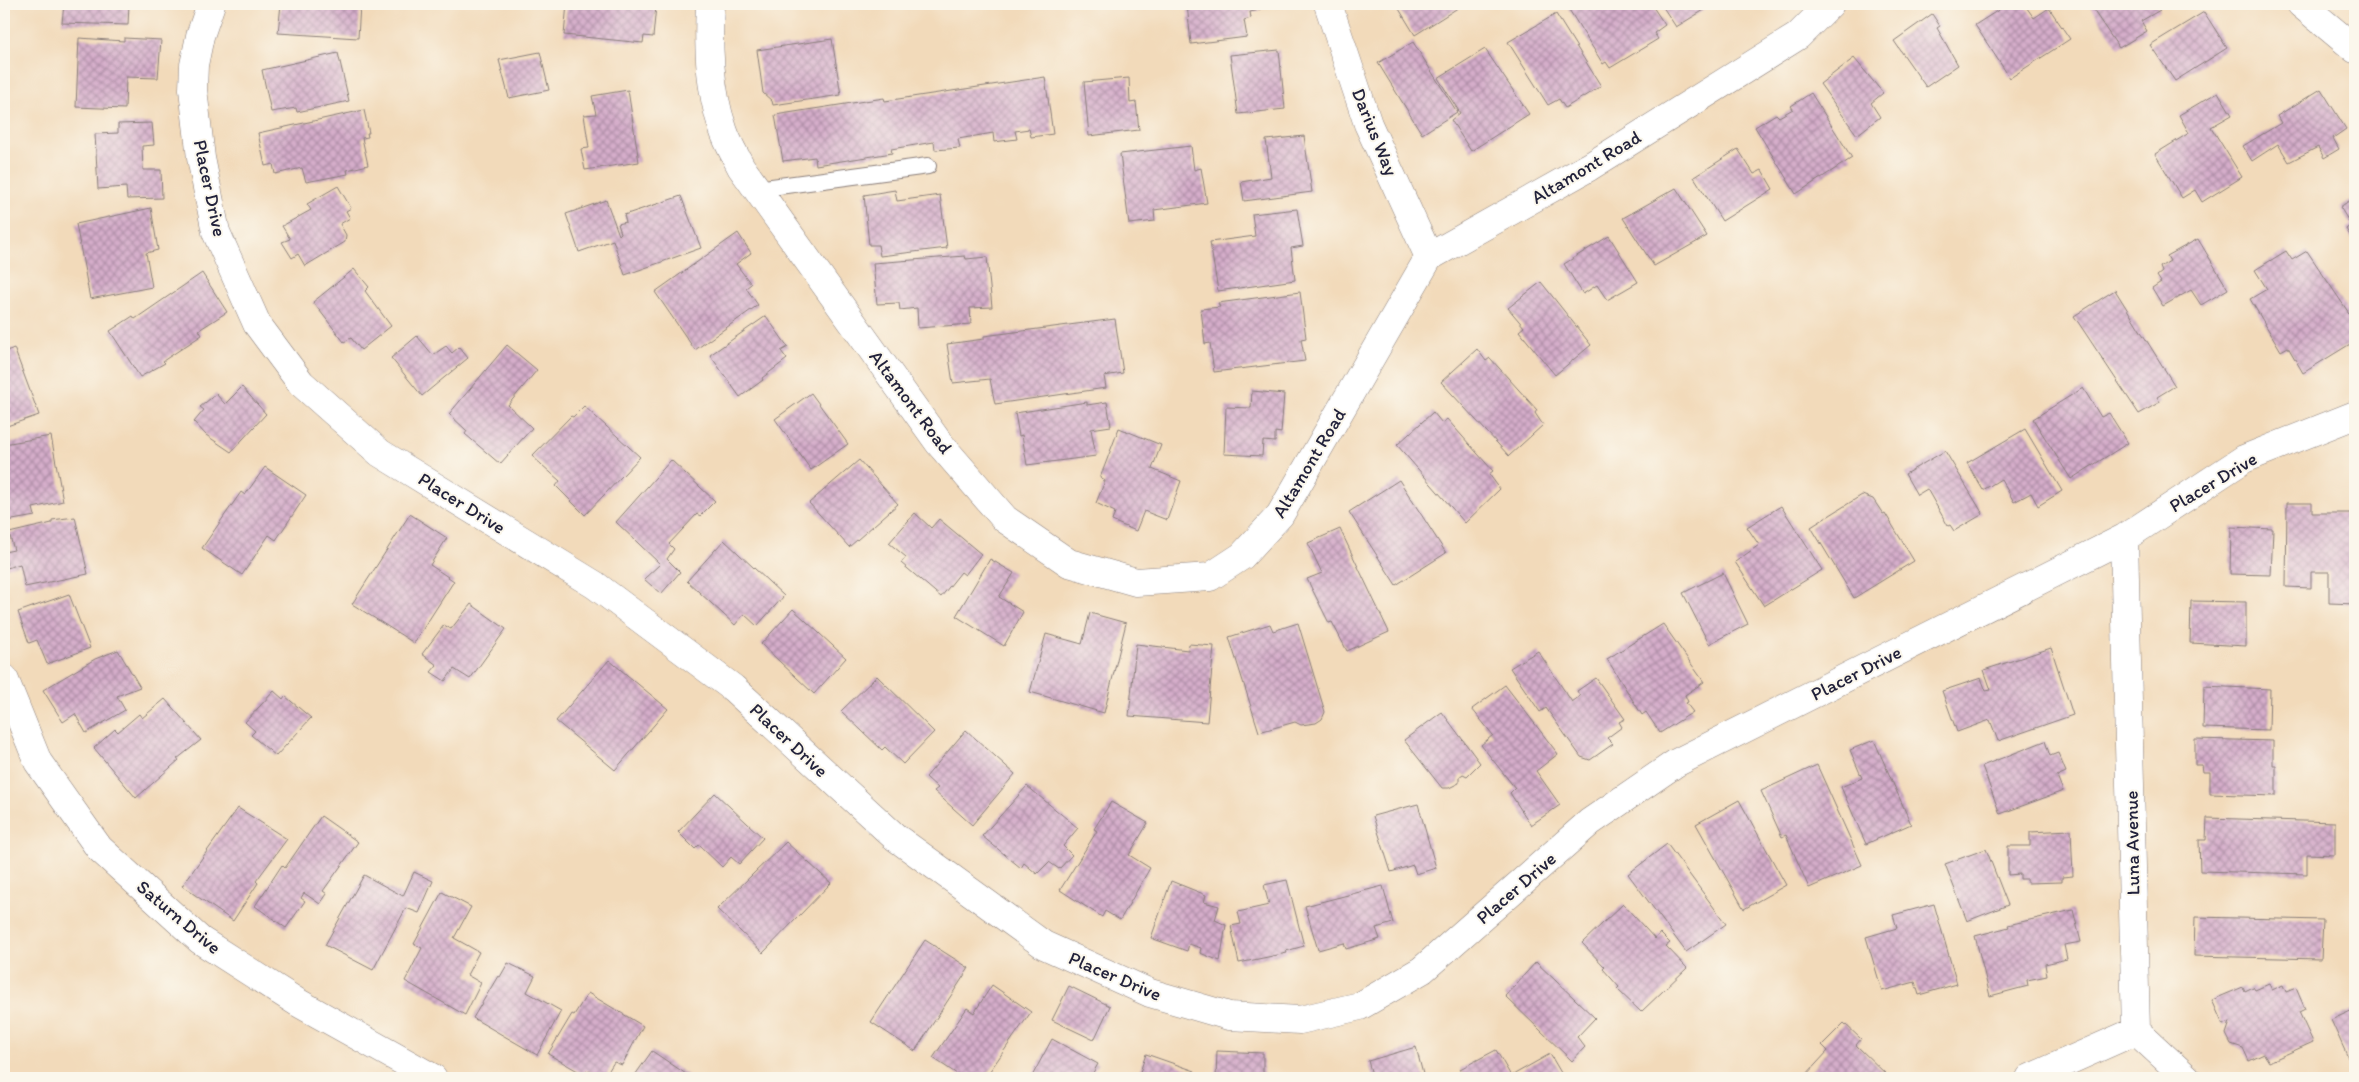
<svg xmlns="http://www.w3.org/2000/svg" width="2359" height="1082" viewBox="0 0 2359 1082" font-family="Itim,sans-serif">
<style>
.building{fill:url(#building-cross-hatch)}
.lines{fill:none;stroke-linecap:round;stroke-linejoin:round}
.lane-casing{stroke:#8a7e7a;stroke-width:18}
.street-casing{stroke:#8a7e7a;stroke-width:29}
.lane{stroke:#fff;stroke-width:16}
.street{stroke:#fff;stroke-width:28}
.labels{text-anchor:middle;dominant-baseline:central;stroke-width:4;stroke-linejoin:round;paint-order:stroke}
.street-label{font-size:19px;fill:#22223b;stroke:#fbf7ec}
</style>
<defs>
<pattern id="building-cross-hatch" width="8" height="8" patternUnits="userSpaceOnUse" patternTransform="scale(1.25)"><rect width="8" height="8" fill="#d5adca"/><path d="M0 0l8 8M0 8l8-8" fill="none" stroke="#ac8ca5"/></pattern>
</defs>
<rect width="100%" height="100%" fill="#fbf7ec"/>
<filter id="ink" filterUnits="userSpaceOnUse"><feTurbulence type="fractalNoise" baseFrequency=".02" numOctaves="2"/><feDisplacementMap in="SourceGraphic" scale="10" xChannelSelector="R" yChannelSelector="G"/><feConvolveMatrix kernelMatrix="1 2 1 2 8 2 1 2 1" color-interpolation-filters="sRGB"/></filter>
<filter id="wash" filterUnits="userSpaceOnUse"><feTurbulence type="fractalNoise" baseFrequency=".0096" numOctaves="4" result="noise"/><feDisplacementMap in="SourceGraphic" scale="20" xChannelSelector="R" yChannelSelector="G"/><feGaussianBlur stdDeviation="1.12" result="paint"/><feColorMatrix in="noise" values="0 0 0 0 0 0 0 0 0 0 0 0 0 0 0 0 0 1.4 0 .05"/><feComposite in="paint" operator="in"/></filter>
<g filter="url(#wash)">
<rect width="100%" height="100%" fill="#f2daba"/>
<g id="blocks">
<path class="building" d="M64 4H129L128 25 62 23Z
M281 4H360L358 38 278 33Z
M567 4H648V6H656L653 37 644 36 643 43 564 35Z
M1187 4H1259L1260 10 1250 12 1251 18 1244 20 1247 37 1191 44Z
M1396 4H1464L1415 35Z
M1574 4H1651L1665 25 1654 33 1658 39 1610 68 1606 62 1603 64 1568 8Z
M1661 4H1714L1676 27Z
M2008 4H2024L2034 18 2049 8 2070 39 2010 78 1975 25Z
M2089 4H2156L2160 10 2141 21 2147 31 2119 48Z
M2204 12 2227 48 2175 81 2150 45Z
M1556 14 1601 86 1565 108 1559 99 1548 105 1508 42Z
M1932 14 1940 26 1937 28 1958 65 1926 87 1894 41Z
M79 38 124 41V38L161 40 158 78 126 77 125 109 76 107Z
M832 39 841 95 773 105 772 101 763 93 757 50Z
M1413 42 1457 112 1422 134 1378 63Z
M1485 49 1529 114 1471 151 1451 120 1460 113 1438 78Z
M1279 50 1285 109 1238 114 1230 55Z
M540 52 549 90 509 98 499 60Z
M338 53 349 101 297 112 296 108 271 112 262 70Z
M1854 58 1883 93 1871 103 1880 117 1857 135 1820 84Z
M1045 77 1053 134 1031 137 1029 129 1015 131 1017 139 994 142 993 133 958 139 960 148 935 150 934 142 891 149 892 153 816 165 815 157 783 161 775 115 884 98 885 101Z
M1129 78 1130 103 1136 102 1139 130 1089 136 1084 82Z
M2321 89 2346 129 2333 138 2339 149 2324 158 2318 147 2289 162 2278 144 2252 161 2243 146 2281 123 2277 116Z
M628 90 639 162 585 170 581 149 589 148 584 115 596 114 592 96Z
M2218 92 2232 115 2211 127 2242 177 2202 202 2195 190 2182 198 2155 154 2189 133 2179 115Z
M1811 93 1852 158 1796 194 1755 127 1776 114 1779 117 1793 109 1791 106Z
M364 110 369 133H367L368 137 362 138 368 165 347 170 348 174 306 182 302 168 275 174 273 164 265 166 258 133Z
M152 123 154 145 142 146 143 170H161L162 198 127 199 126 187 98 189 95 134 118 133V124Z
M1304 136 1312 192 1244 201 1241 182 1271 177 1266 140Z
M1191 146 1194 170 1201 168 1207 203 1154 210 1155 221 1129 224 1120 154Z
M1738 149 1754 174 1762 170 1773 189 1722 221 1694 177Z
M338 186 351 208 346 211 350 218 340 224 346 235 345 242 305 266 298 254 292 258 282 242 290 239 282 226 311 210 307 204Z
M1676 188 1707 236 1654 266 1623 218Z
M895 190 897 201 940 195 947 248 880 256 878 245H869L864 195Z
M681 196 701 248 625 275 613 240 579 252 566 214 606 200 619 235 621 233 618 224 626 222 624 215Z
M2355 197V244L2346 229 2351 225 2340 207Z
M151 208 158 250 146 253 152 287 90 299 76 224Z
M1297 209 1303 246 1291 248 1295 280 1218 291 1210 242 1255 236 1252 214Z
M738 233 751 253 736 264 751 284 746 288 758 305 695 350 655 292Z
M1609 236 1638 282 1607 300 1597 285 1583 294 1564 264Z
M2198 239 2228 289 2201 305 2191 290 2163 306 2152 288 2161 282 2157 276 2162 272 2160 267 2170 261 2167 256Z
M2286 251 2292 260 2307 251 2355 322V341L2303 373 2288 347 2281 351 2250 299 2267 289 2255 270Z
M965 256 966 259 987 257 992 307 970 308 971 324 918 328 917 308 900 310 899 303 877 304 873 263Z
M354 269 369 287 365 291 391 326 361 350 351 338 344 342 313 302Z
M202 273 227 312 199 330 202 335 163 361 165 363 140 377 110 331 133 316 135 319Z
M1541 282 1591 345 1555 375 1519 331 1524 327 1508 308Z
M2115 290 2175 386 2157 397 2160 402 2139 414 2074 316Z
M1300 292 1306 338 1301 339 1305 361 1214 372 1210 343 1205 344 1201 309 1220 307 1218 303Z
M766 316 788 347 781 351 787 359 762 378 763 380 740 397 710 355Z
M1115 319 1123 373 1104 376 1106 388 995 404 990 379 953 383 947 344 984 339V336Z
M417 336 433 355 446 346 452 353 459 347 468 358 422 396 391 358Z
M507 345 537 370 508 405 532 428 500 464 465 434 467 431 449 414Z
M14 348 39 415 4 427V352Z
M1477 349 1486 361 1490 358 1537 410 1535 413 1543 425 1509 456 1441 382Z
M242 387 266 414 231 452 206 435 194 422 204 410 200 407 216 394 225 404Z
M2083 388 2101 417 2109 413 2128 443 2071 479 2033 419Z
M1252 391 1284 394 1281 433 1275 432V442L1263 441 1262 456 1224 454 1226 407 1251 408Z
M811 393 848 444 811 470 775 419Z
M1087 402V405L1107 402 1111 426 1091 429 1096 456 1027 465 1022 435 1019 436 1015 413Z
M584 406 640 457 585 515 556 486 560 481 532 456 571 416 573 417Z
M1433 412 1442 423 1447 419 1493 471 1489 474 1500 489 1465 523 1397 445Z
M1119 428 1161 445 1152 469 1181 481 1167 520 1144 511 1136 531 1112 521 1115 512 1096 503 1105 481 1100 478Z
M2025 429 2062 491 2038 506 2031 493 2014 502 2001 479 1983 490 1967 463Z
M51 436 63 501 33 508 35 516 7 521 4 508V444Z
M1945 451 1983 514 1954 531 1950 525 1948 526 1927 489 1917 495 1905 474Z
M671 460 715 501 700 516 697 514 669 544 674 549 667 559 680 572 661 594 644 579 660 564 616 522Z
M859 460 898 504 849 547 809 503Z
M265 467 306 495 276 540 269 535 242 575 202 548 241 492 245 495Z
M1399 480 1446 553 1396 585 1349 512Z
M1862 495 1873 499 1883 514 1885 513 1914 561 1854 598 1811 527Z
M2287 503H2312V513H2355V604L2329 603V572H2311V588L2286 587Z
M1781 506 1822 570 1764 606 1735 562 1759 545 1747 527Z
M915 513 931 528 939 519 981 554 965 575 961 572 941 597 901 563 906 557 889 543Z
M410 514 447 538 430 565 454 581 414 643 352 604Z
M75 517 88 574 25 587 20 564 7 568 4 552 14 550 9 533 52 523V520Z
M2231 527 2273 529 2271 575 2230 574Z
M1340 529 1389 632 1347 651 1332 622 1329 623 1307 579 1322 573 1308 543Z
M724 540 784 596 757 626 744 614 735 625 687 581Z
M990 559 1014 573 999 597 1023 612 1004 646 956 616Z
M1723 573 1748 624 1709 644 1683 593Z
M69 594 90 648 47 664 37 640 29 643 18 612Z
M2191 601 2246 602V646L2190 643Z
M471 604 506 629 470 679 454 669 445 681 431 672 437 665 422 654 444 625 451 629Z
M793 609 846 658 814 694 761 644Z
M1090 613 1126 623 1104 713 1030 692 1046 634 1082 644Z
M1298 623 1325 712 1322 719 1316 723 1301 725 1295 722 1259 732 1229 637 1270 624 1273 631Z
M1663 624 1704 682 1685 695 1688 702 1686 703 1693 712 1660 733 1646 712 1642 715 1607 659Z
M1136 644 1188 650 1189 644 1214 646 1207 722 1129 716Z
M2051 648 2073 715 1998 741 1990 720 1957 732 1942 691 1981 678 1986 691 1991 690 1984 670Z
M118 650 140 687 117 696 125 710 86 733 75 714 63 722 43 690 95 659Z
M1538 651 1572 702 1580 696 1577 691 1596 678 1625 719 1619 722 1622 727 1607 738 1613 744 1590 760 1581 757 1546 708 1540 712 1510 668Z
M609 660 668 709 615 770 556 721Z
M877 676 934 732 903 764 885 747 882 750 841 711Z
M1505 685 1558 754 1536 771 1560 805 1531 825 1510 793 1515 788 1481 745 1493 735 1472 709Z
M2204 686 2270 689 2269 730 2203 728Z
M274 691 283 699 285 696 311 718 276 756 251 735 255 731 245 722Z
M165 699 201 740 177 759 179 760 136 798 94 748 115 729 118 732 139 714 142 718Z
M1442 712 1480 763 1467 776 1463 774 1459 777V783L1449 788H1442L1404 740Z
M966 730 1015 774 972 825 934 791 938 788 926 777Z
M2195 739 2273 741V765H2276V796L2210 794V772H2203L2202 765H2195Z
M1874 740 1911 824 1866 844 1841 787 1862 778 1850 750Z
M2045 741 2050 756 2058 753 2066 772 2057 776 2063 791 2000 814 1982 766Z
M1817 765 1862 865 1809 888 1786 835 1782 837 1761 791Z
M1027 786 1078 828 1063 846 1072 855 1059 869 1049 862 1037 874 1024 863 1021 868 982 836Z
M715 793 763 838 739 864 731 857 722 867 699 845 695 849 678 832Z
M1739 800 1786 885 1744 909 1696 824Z
M1111 802 1148 823 1129 855 1150 868 1120 920 1105 911 1102 917 1060 890 1097 831 1094 829Z
M1418 804 1436 868 1416 874 1413 865 1391 872 1373 816Z
M238 808 287 839 256 881 258 883 233 921 182 886Z
M321 816 358 842 323 891 327 894 320 904 304 893 301 898 305 901 286 928 255 906 282 865 285 868Z
M2207 818 2335 822V855L2307 854V874L2200 871 2199 840H2206Z
M2071 830 2073 876 2062 877V882L2027 883V879H2020V874L2008 875V846H2030V832Z
M786 842 831 883 763 953 717 909Z
M1667 844 1726 924 1686 952 1628 874Z
M1986 849 2008 905 1967 921 1945 864Z
M414 872 433 881 419 913 406 908 373 970 325 945 364 875 403 896Z
M1287 880 1304 946 1286 951 1287 953 1239 963 1231 926 1241 924 1238 912 1269 905 1264 885Z
M1171 881 1206 895 1204 902 1219 906 1215 920 1226 925 1220 961 1200 953 1201 948 1189 944 1187 951 1151 938Z
M1383 886 1393 923 1376 928 1380 939 1346 949 1344 943 1318 950 1305 906Z
M442 892 471 907 454 938 479 952 467 975 481 983 465 1015 405 981 422 948 414 944Z
M1623 904 1655 939 1660 933 1670 943 1666 946 1687 968 1641 1012 1617 989 1619 987 1603 969 1605 967 1582 943Z
M1934 904 1957 984 1919 995 1915 982 1882 991 1866 937 1897 928 1893 915Z
M2073 910 2081 942 2064 945 2067 959 2045 964 2047 976 2027 980 2028 986 1990 996 1975 936 2009 927 2008 925Z
M2195 917 2323 920 2321 959 2194 956Z
M925 940 969 968 915 1051 871 1022Z
M1536 962 1595 1018 1577 1037 1585 1047 1572 1061 1505 996Z
M508 963 535 976 527 992 561 1011 537 1055 473 1018 498 976 500 977Z
M2269 984 2272 990 2283 985 2286 992 2296 988 2305 1009 2299 1012 2313 1042 2269 1062 2264 1054 2249 1061 2243 1048 2231 1044 2226 1034 2230 1022 2223 1025 2212 1000 2243 987 2245 991 2253 987 2255 990Z
M992 985 1031 1012 985 1078H963L933 1058 967 1008 974 1013Z
M1069 986 1110 1006 1094 1040 1052 1020Z
M588 993 643 1026 622 1065 614 1062 604 1078 586 1070 583 1074 548 1054 572 1014 574 1015Z
M2355 1009V1060L2350 1062 2331 1020Z
M1844 1023 1861 1039 1856 1045 1890 1078 1804 1077 1828 1051 1822 1045Z
M1052 1039 1098 1064 1090 1078H1031Z
M1416 1047 1424 1078H1373L1368 1061Z
M1496 1050 1511 1076 1550 1054 1564 1078H1466L1460 1069Z
M652 1051 692 1078H633Z
M1217 1051 1263 1053V1078H1216Z
M1146 1054 1195 1071 1192 1078H1138Z
M2355 1063V1077L2350 1065Z"/>
</g>
</g>
<g filter="url(#ink)">
<use href="#blocks" fill-opacity="0" stroke="#8a7e7a" stroke-width="1"/>
<g class="lines">
<g class="lane-casing">
<path id="lane" d="M756 189 928 166"/>
</g>
<g class="street-casing">
<path id="street" d="M211 4 200 36 194 65 193 89 201 158 216 232 257 324 301 383 380 453 595 585 733 688 895 837 1044 945 1150 993 1229 1016 1300 1020 1360 1006 1422 970 1590 822 1676 763 2124 538 2244 459 2355 415
M710 4C708 46 709 88 723 129 727 142 735 155 741 167L939 443 1005 519 1069 563 1136 582 1210 577 1242 556 1280 515 1429 257 1589 167 1798 36 1830 4
M1328 4 1368 124 1429 257
M2301 4 2355 49
M4 678 38 762 99 848 200 940 297 1002 433 1078
M2136 1031 2187 1078
M2030 1078 2136 1031 2124 538"/>
</g>
<use href="#lane" class="lane"/>
<use href="#street" class="street"/>
</g>
</g>
<g class="labels">
<g class="street-label">
<text transform="translate(1375 132) rotate(68)">Darius Way</text>
<text transform="translate(1586 167) rotate(-31)">Altamont Road</text>
<text transform="translate(210 188) rotate(78)">Placer Drive</text>
<text transform="translate(911 402) rotate(53)">Altamont Road</text>
<text transform="translate(1309 463) rotate(-59)">Altamont Road</text>
<text transform="translate(2213 482) rotate(-31)">Placer Drive</text>
<text transform="translate(462 503) rotate(32)">Placer Drive</text>
<text transform="translate(1856 673) rotate(-27)">Placer Drive</text>
<text transform="translate(789 740) rotate(43)">Placer Drive</text>
<text transform="translate(2132 843) rotate(-91)">Luna Avenue</text>
<text transform="translate(1516 888) rotate(-41)">Placer Drive</text>
<text transform="translate(179 917) rotate(40)">Saturn Drive</text>
<text transform="translate(1115 976) rotate(23)">Placer Drive</text>
</g>
</g>
<rect width="2359" height="1082" fill="none" stroke="#fbf7ec" stroke-width="20"/>
</svg>
